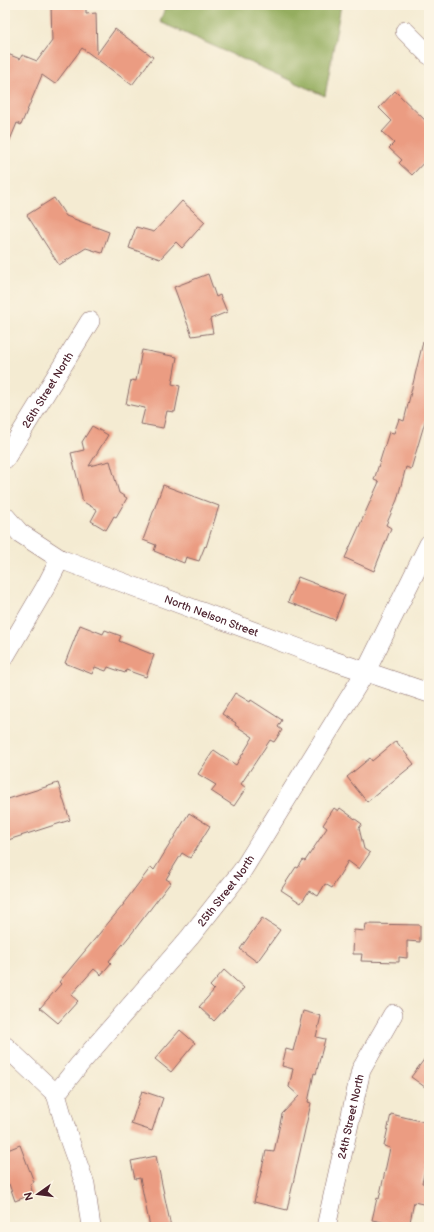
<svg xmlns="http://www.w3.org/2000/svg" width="434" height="1232" viewBox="0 0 434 1232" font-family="'Balsamiq Sans',sans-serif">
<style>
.forest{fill:#94ad5f;stroke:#6f6645}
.building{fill:#eb9c82}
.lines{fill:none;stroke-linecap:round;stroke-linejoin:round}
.minor-casing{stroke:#866665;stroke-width:20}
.minor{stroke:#fff;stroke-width:19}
.labels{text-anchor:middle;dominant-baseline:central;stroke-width:3;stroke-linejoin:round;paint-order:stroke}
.street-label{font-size:11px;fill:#4a1f2b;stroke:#fcf5e5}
</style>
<rect width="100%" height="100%" fill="#fcf5e5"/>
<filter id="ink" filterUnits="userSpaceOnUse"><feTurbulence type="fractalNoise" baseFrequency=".025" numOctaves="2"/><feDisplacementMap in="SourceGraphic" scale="8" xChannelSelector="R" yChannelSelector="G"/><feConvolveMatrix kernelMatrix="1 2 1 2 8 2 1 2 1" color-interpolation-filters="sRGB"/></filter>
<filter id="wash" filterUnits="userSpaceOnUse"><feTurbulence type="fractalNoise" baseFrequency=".012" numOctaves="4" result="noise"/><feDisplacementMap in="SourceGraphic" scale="16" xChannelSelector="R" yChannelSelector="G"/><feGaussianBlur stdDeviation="0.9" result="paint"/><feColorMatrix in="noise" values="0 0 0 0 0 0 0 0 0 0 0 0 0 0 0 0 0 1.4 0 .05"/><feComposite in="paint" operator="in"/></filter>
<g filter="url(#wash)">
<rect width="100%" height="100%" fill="#f4ebd2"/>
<path class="forest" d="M166 5H341L325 96 160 22Z"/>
<g id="blocks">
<path class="building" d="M51 5H86V14L96 13 97 54 115 29 153 57 132 85 82 48 55 84 42 75 21 125 17 123 5 152V53L20 59 22 55 37 61 52 41Z
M395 91 429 124V157L412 175 399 163 402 160 389 148 394 143 382 132 392 121 379 108Z
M54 198 66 216 109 232 102 253 86 248 59 265 27 215Z
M182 201 205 222 182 248 176 242 160 259 129 248 136 227 154 232Z
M208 274 216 297 220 295 227 312 210 319 213 333 192 336 174 287Z
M423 342 429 343V408L411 469 406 467 397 500 386 525 391 528 374 571 345 558 379 482 374 480 389 432 394 433 399 419 404 421Z
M142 350 177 357 172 384 180 386 175 412 167 411 163 428 141 424 145 408 126 404 131 380 136 381Z
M92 426 108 435 89 466 110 461 119 493 127 498 116 517 114 516 106 530 91 521 97 510 82 501V497L71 453 84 450 82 442Z
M163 485 219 506 206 547 205 546 199 561 186 557 184 563 154 551 156 545 143 540Z
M298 577 345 595 335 620 288 602Z
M80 625 103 634 105 630 121 636 119 641 154 655 146 677 126 670 125 673 108 667 106 671 95 667 92 674 65 663Z
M235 693 250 702 251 700 282 720 278 727 282 730 274 742 270 740 241 784 246 788 234 806 211 791 216 785 198 774 214 750 236 765 253 737 235 725 236 723 222 714Z
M396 741 414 764 367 802 347 777 370 758 372 761Z
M58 783 70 820 5 841V800Z
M334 808 338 811 340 808 362 824 359 828 364 849 370 853 359 869 348 861 332 888 325 884 318 896 309 891 301 903 281 890 296 867 298 868 303 860 305 861 327 828 323 825Z
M189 813 210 826 190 858 182 853 166 879 171 882 132 933 109 961 111 963 101 975 94 969 71 995 78 1001 58 1023 40 1008 61 984 59 982 124 904H123L151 867 154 870Z
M262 918 280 930 257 962 240 949Z
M366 924 420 925V942L407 941V958L399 957V962L361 961 362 954H353L354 930 365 931Z
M224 970 244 988 214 1021 199 1007 214 990 210 986Z
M303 1011 321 1016 316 1037 325 1039 316 1074 314 1073 308 1102 311 1103 287 1210 254 1202 266 1151 274 1152 282 1114 299 1096 289 1087 293 1069 282 1066 286 1049 293 1051Z
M180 1030 195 1043 171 1072 155 1059Z
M429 1053V1090L411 1077Z
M142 1091 163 1098 152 1131 131 1124Z
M391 1114 429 1123V1151L422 1183 429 1184V1195L427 1205 414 1202 409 1227 372 1220 377 1198 379 1199 390 1148 384 1146Z
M20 1145 34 1182 30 1184 33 1194 15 1201 9 1184 5 1185V1151Z
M156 1156 171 1227H150L140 1178 135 1179 131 1161Z"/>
</g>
</g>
<g filter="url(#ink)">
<use href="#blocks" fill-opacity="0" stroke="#866665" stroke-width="1"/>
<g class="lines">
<g class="minor-casing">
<g id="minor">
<path d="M405 31 429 55"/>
<path id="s1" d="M5 459 90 321"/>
<path id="s2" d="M5 516 20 533 60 559 322 657 429 693"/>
<path d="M5 656 45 588 60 559"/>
<path d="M5 1046 56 1094"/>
<path id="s3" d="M91 1227 85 1184 69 1139 56 1094 79 1065 190 937 242 871 366 671 429 544"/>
<path id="s4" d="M326 1227 361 1070 393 1014"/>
</g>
</g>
<use href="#minor" class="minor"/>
</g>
</g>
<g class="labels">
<g class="street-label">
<text stroke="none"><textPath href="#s1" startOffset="81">26th Street North</textPath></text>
<text stroke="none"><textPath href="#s2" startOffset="232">North Nelson Street</textPath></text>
<text stroke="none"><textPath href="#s3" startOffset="403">25th Street North</textPath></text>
<text stroke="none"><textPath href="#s4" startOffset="113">24th Street North</textPath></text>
</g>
</g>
<rect width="434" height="1232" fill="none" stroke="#fcf5e5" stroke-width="20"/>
<g transform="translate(38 1194) rotate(256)" stroke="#fcf5e5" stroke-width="3" paint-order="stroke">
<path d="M0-3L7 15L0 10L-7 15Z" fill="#4a1f2b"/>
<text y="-6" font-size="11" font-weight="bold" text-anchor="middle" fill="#4a1f2b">N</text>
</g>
</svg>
